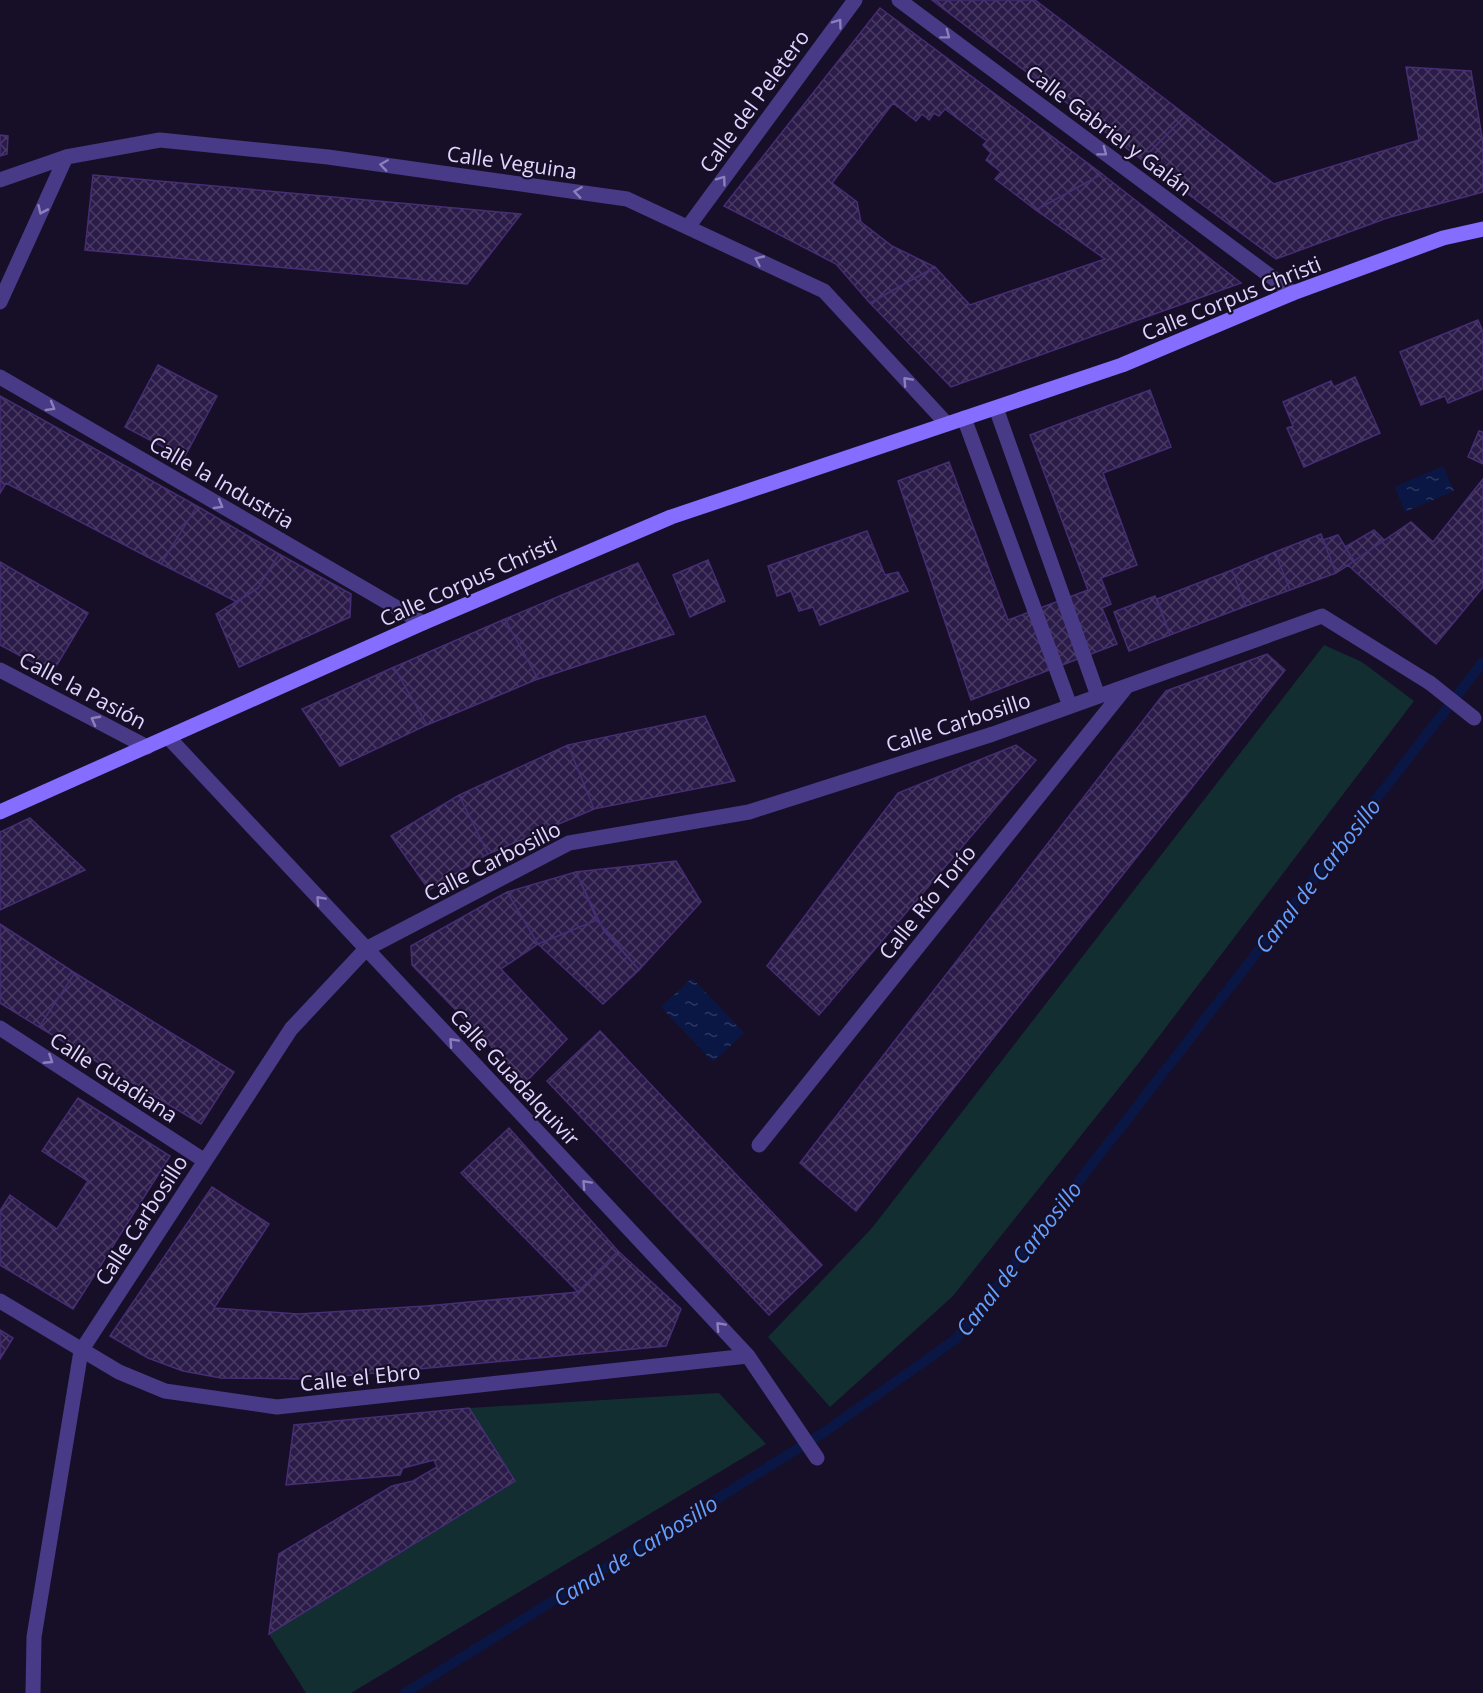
<svg xmlns="http://www.w3.org/2000/svg" width="1483" height="1693" viewBox="0 0 1483 1693" font-family="'Open Sans',sans-serif">
<style>
.park{fill:#122e31}
.water{fill:url(#water-ripples)}
.lines{fill:none;stroke-linecap:round;stroke-linejoin:round}
.stream{stroke:#0a1745;stroke-width:10}
.building{fill:url(#building-cross-hatch);stroke:#462d74;stroke-width:1.5}
.lane{stroke:#483a86;stroke-width:15}
.street{stroke:#483a86;stroke-width:15}
.secondary{stroke:#856dff;stroke-width:15}
.oneway{stroke:#8c80bc}
.labels{text-anchor:middle;dominant-baseline:central;stroke-width:4.5;stroke-linejoin:round;paint-order:stroke}
.street-label{font-size:21px;fill:#e0d6ff;stroke:#170f27}
.water-label{font-size:22px;font-style:italic;fill:#64a0ff;stroke:#170f27}
</style>
<defs>
<pattern id="water-ripples" width="26" height="14" patternUnits="userSpaceOnUse" patternTransform="scale(1.5)"><rect width="26" height="14" fill="#0a1745"/><path d="M2 4q2-2 4 0t4 0M15 11q2-2 4 0t4 0" fill="none" stroke="#2d3861"/></pattern>
<pattern id="building-cross-hatch" width="8" height="8" patternUnits="userSpaceOnUse" patternTransform="scale(1.5)"><rect width="8" height="8" fill="#2b1b48"/><path d="M0 0l8 8M0 8l8-8" fill="none" stroke="#493b63"/></pattern>
</defs>
<rect width="100%" height="100%" fill="#170f27"/>
<path class="park" d="M1324 645 1362 662 1414 701 1138 1064 953 1296 830 1407 768 1337 872 1228Z
M719 1393 766 1444 351 1693H306L269 1634 514 1482 469 1408Z"/>
<path class="water" d="M1443 466 1454 491 1405 512 1395 487Z
M692 978 744 1033 713 1062 661 1007Z"/>
<g class="lines">
<path class="stream" d="M405 1693 823 1433 956 1339 1483 662"/>
</g>
<path class="building" d="M932 0H1035L1186 115 1142 160Z
M880 8 1102 174 1036 210 995 179 1001 172 986 160 991 153 983 145 987 141 945 109 939 116 934 113 929 120 922 114 916 121 893 103 832 183 857 202 861 222 892 246 935 267 870 303 836 264 724 206Z
M1406 67 1471 71 1483 143V192L1387 218 1276 259 1142 160 1186 115 1274 184 1419 140Z
M0 135 8 136 7 154 0 156Z
M1102 174 1241 283 951 387 870 303 935 267 970 305 1105 259 1036 210Z
M93 175 521 214 467 284 85 250Z
M1478 320 1483 332V389L1448 403 1445 396 1421 405 1400 352Z
M158 365 217 396 184 458 125 427Z
M1355 377 1380 433 1304 467 1287 428 1293 426 1283 402 1331 381 1334 387Z
M1150 390 1171 447 1103 473 1137 565 1101 578 1111 604 1102 608 1117 644 971 700 898 481 949 462 1008 620 1088 590 1030 435Z
M0 396 197 506 161 564 6 483 0 493Z
M1479 431 1483 432V464L1468 457Z
M1483 479V587L1436 644 1348 565 1411 522 1433 542Z
M197 506 279 554 258 588 237 602 161 564Z
M1374 530 1384 540 1354 561 1345 547Z
M867 531 885 575 898 572 908 591 820 625 813 607 799 611 791 591 777 596 768 566Z
M1321 534 1336 573 1290 590 1275 552Z
M1338 535 1354 561 1336 573 1323 540Z
M1275 552 1290 590 1246 606 1232 570Z
M279 554 351 594 350 617 239 667 216 614 258 588Z
M708 560 725 601 690 617 673 575Z
M0 562 88 613 52 673 0 645Z
M638 563 674 634 538 679 505 619Z
M1232 570 1246 606 1170 635 1157 599Z
M1155 596 1170 635 1129 651 1114 612Z
M505 619 538 679 427 725 394 667Z
M1267 654 1285 670 856 1211 800 1163 1166 691Z
M394 667 427 725 340 766 302 709Z
M705 716 735 781 594 809 568 745Z
M568 745 594 809 488 854 459 795Z
M1016 745 1036 760 819 1015 767 966 898 793Z
M459 795 488 854 429 890 391 836Z
M30 818 85 870 0 910V832Z
M676 861 701 902 639 970 604 931 576 872Z
M576 872 597 920 538 944 507 892Z
M507 892 538 944 501 969 567 1039 526 1082 412 965 411 946Z
M597 920 639 970 603 1004 538 944Z
M0 924 75 973 39 1027 0 1003Z
M75 973 234 1072 201 1124 39 1027Z
M600 1031 822 1265 769 1315 547 1081Z
M78 1098 170 1156 73 1309 0 1265V1211L10 1195 57 1229 88 1181 42 1151Z
M509 1128 618 1251 578 1292 461 1173Z
M212 1187 269 1224 214 1308 298 1314 426 1306 578 1292 618 1251 681 1309 666 1346 310 1379 221 1378 183 1371 148 1358 110 1336Z
M0 1330 13 1338 0 1359Z
M469 1408 515 1481 269 1634 279 1554 392 1486 413 1481 437 1467 434 1460 403 1468 400 1475 286 1485 294 1425Z"/>
<g class="lines">
<path class="lane" d="M1430 683 1474 718"/>
<path class="street" d="M899 0 1293 293
M0 180 66 157 160 140 328 157 627 199 824 291 947 424
M688 227 855 0
M0 302 66 157
M0 377 423 623
M996 408 1098 696
M964 418 1070 706
M0 670 147 747
M168 737 748 1356 817 1458
M0 1028 205 1161
M759 1145 1127 686
M0 1301 119 1372 165 1391 277 1407 748 1356
M33 1693 34 1637 81 1351 291 1029 366 949 569 843 749 812 993 734 1322 616 1430 683"/>
<path class="secondary" d="M0 812 423 623 671 517 1122 365 1293 293 1443 238 1483 229"/>
</g>
<defs><path id="oneway-chevron" d="M-2-3.5L2.5 0L-2 3.5" fill="none" stroke-width="1.6" stroke-linecap="round" stroke-linejoin="round" transform="scale(1.5)"/></defs>
<g class="oneway">
<use href="#oneway-chevron" transform="translate(838 23) rotate(-54)"/>
<use href="#oneway-chevron" transform="translate(946 35) rotate(37)"/>
<use href="#oneway-chevron" transform="translate(1103 152) rotate(37)"/>
<use href="#oneway-chevron" transform="translate(384 165) rotate(-172)"/>
<use href="#oneway-chevron" transform="translate(722 180) rotate(-54)"/>
<use href="#oneway-chevron" transform="translate(578 192) rotate(-172)"/>
<use href="#oneway-chevron" transform="translate(42 210) rotate(114)"/>
<use href="#oneway-chevron" transform="translate(759 260) rotate(-155)"/>
<use href="#oneway-chevron" transform="translate(907 381) rotate(-133)"/>
<use href="#oneway-chevron" transform="translate(51 407) rotate(30)"/>
<use href="#oneway-chevron" transform="translate(219 505) rotate(30)"/>
<use href="#oneway-chevron" transform="translate(95 720) rotate(-152)"/>
<use href="#oneway-chevron" transform="translate(320 900) rotate(-133)"/>
<use href="#oneway-chevron" transform="translate(453 1042) rotate(-133)"/>
<use href="#oneway-chevron" transform="translate(49 1060) rotate(33)"/>
<use href="#oneway-chevron" transform="translate(586 1184) rotate(-133)"/>
<use href="#oneway-chevron" transform="translate(720 1326) rotate(-133)"/>
</g>
<g class="labels">
<g class="street-label">
<text transform="translate(754 101) rotate(-54)">Calle del Peletero</text>
<text transform="translate(1109 130) rotate(37)">Calle Gabriel y Galán</text>
<text transform="translate(512 162) rotate(8)">Calle Veguina</text>
<text transform="translate(1231 298) rotate(-22)">Calle Corpus Christi</text>
<text transform="translate(222 482) rotate(30)">Calle la Industria</text>
<text transform="translate(468 581) rotate(-24)">Calle Corpus Christi</text>
<text transform="translate(83 690) rotate(28)">Calle la Pasión</text>
<text transform="translate(958 722) rotate(-18)">Calle Carbosillo</text>
<text transform="translate(492 861) rotate(-27)">Calle Carbosillo</text>
<text transform="translate(927 902) rotate(-51)">Calle Río Torío</text>
<text transform="translate(114 1077) rotate(33)">Calle Guadiana</text>
<text transform="translate(515 1077) rotate(47)">Calle Guadalquivir</text>
<text transform="translate(141 1220) rotate(-57)">Calle Carbosillo</text>
<text transform="translate(360 1377) rotate(-6)">Calle el Ebro</text>
</g>
<g class="water-label">
<text transform="translate(1317 875) rotate(-52)">Canal de Carbosillo</text>
<text transform="translate(1018 1258) rotate(-52)">Canal de Carbosillo</text>
<text transform="translate(635 1550) rotate(-32)">Canal de Carbosillo</text>
</g>
</g>
</svg>
